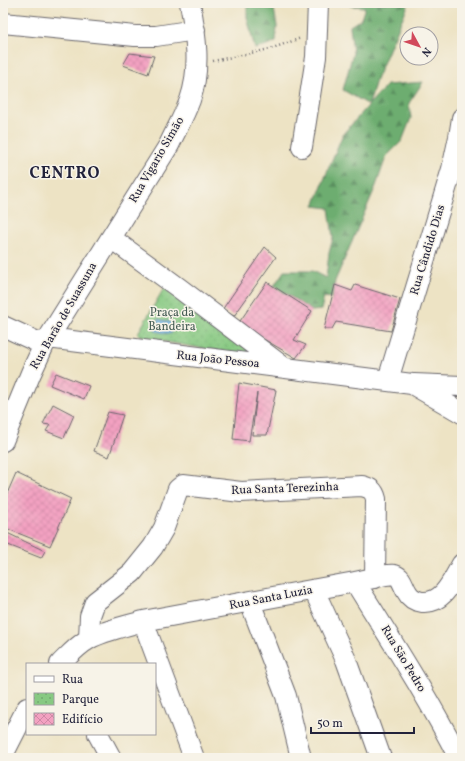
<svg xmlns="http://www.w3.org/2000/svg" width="465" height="761" viewBox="0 0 465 761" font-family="Vollkorn,serif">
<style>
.forest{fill:url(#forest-firs);stroke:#486856}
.park{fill:url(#park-dots);stroke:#54765e}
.water{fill:#6cb0e1;stroke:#47698e}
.building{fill:url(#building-cross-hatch)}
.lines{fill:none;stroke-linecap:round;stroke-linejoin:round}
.minor-casing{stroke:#69666b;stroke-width:22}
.path{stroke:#69666b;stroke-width:2.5;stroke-dasharray:1 3;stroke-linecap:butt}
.minor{stroke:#fff;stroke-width:20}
.labels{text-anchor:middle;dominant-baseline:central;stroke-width:3;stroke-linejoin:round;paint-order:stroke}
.street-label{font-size:12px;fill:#22223b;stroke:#f7f3e8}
.park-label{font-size:12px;fill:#455c54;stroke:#f7f3e8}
.district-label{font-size:16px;font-weight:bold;letter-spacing:1px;fill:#22223b;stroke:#f7f3e8}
</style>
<defs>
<pattern id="forest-firs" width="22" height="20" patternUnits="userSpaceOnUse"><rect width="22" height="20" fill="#6dad70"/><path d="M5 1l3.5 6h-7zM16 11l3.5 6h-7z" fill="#598c5d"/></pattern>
<pattern id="park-dots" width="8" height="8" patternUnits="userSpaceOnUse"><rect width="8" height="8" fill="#87c982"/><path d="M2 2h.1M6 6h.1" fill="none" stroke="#74ac71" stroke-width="1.8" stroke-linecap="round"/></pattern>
<pattern id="building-cross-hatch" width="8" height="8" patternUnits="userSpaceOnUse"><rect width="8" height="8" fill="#f3a1c1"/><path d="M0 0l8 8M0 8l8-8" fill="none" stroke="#d08aa7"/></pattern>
</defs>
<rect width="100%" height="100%" fill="#f7f3e8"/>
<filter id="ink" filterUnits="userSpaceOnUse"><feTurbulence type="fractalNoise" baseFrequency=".025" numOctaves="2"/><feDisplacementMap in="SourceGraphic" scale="8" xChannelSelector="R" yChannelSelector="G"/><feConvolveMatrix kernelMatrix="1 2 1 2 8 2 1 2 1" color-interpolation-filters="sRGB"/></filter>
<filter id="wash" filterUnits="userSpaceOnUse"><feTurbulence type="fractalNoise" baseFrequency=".012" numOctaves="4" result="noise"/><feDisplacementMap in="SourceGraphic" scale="16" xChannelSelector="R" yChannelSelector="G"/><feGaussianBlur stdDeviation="0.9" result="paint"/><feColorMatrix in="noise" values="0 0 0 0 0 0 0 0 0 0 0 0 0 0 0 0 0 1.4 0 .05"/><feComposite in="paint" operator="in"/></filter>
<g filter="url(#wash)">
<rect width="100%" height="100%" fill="#ede3c4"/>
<path class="forest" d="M247 3H273L277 26 276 42 255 49 247 17Z
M351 3H409L376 80 369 104 387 85 423 82 409 103 411 118 402 141 386 157 376 186 335 281 332 298 324 297 321 310 312 311 274 286 284 271H312L326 278 329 253 333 238 329 208 314 206 329 167 343 134 369 105 343 90 353 53 350 26 361 19 365 7 350 6Z"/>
<path class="park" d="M164 288 249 350V354L246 356 161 341 139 335 138 333Z"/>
<path class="water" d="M158 319 174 323 171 334 155 331Z"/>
<g id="blocks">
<path class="building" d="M130 53 154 56 148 74 123 65Z
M265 247 276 257 234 316 222 310Z
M267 282 312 311 294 340 306 345 296 358 238 324Z
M335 285 352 291 355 285 400 299 391 331 336 322 332 329H324Z
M56 373 89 386 84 399 50 385Z
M239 383 276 390 267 435H252L257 393 249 441 233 439Z
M53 404 74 415 64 438 46 431 50 425 43 424Z
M108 412 123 415 109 457 94 451Z
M16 473 71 499 50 546 3 527V503Z
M3 531 45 551 41 558 3 543Z"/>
</g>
</g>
<g filter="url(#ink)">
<use href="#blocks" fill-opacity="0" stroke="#69666b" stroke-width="1"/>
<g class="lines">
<g class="minor-casing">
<path id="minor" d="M3 23 135 36H156L195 30
M302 147 316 57 318 3
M111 238 179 288 282 366
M3 326 44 345
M48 338 412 384 462 413
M388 380 452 169 459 137 462 118
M414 384 462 386
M3 441 31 373 44 345 169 145C176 130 184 116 190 100 201 69 196 35 190 3
M355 582C391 640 428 697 459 758
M314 590 346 660 381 758
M250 602 286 696 301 758
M143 621 194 758
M89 639 90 616 95 602 132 573 153 547 164 528 178 489 183 485 241 492 362 486C370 488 374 490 376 499L375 578
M60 664C69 655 78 645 89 639 103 631 127 626 143 621L355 582C363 581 388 573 395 575 402 577 403 586 407 592 410 598 416 601 422 602 444 604 453 579 462 564
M98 734 111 758
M3 755 27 708"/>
</g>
<path class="path" d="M213 61 270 49 301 38"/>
<use href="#minor" class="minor"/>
</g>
</g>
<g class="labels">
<g class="street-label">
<text transform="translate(157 160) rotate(-60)">Rua Vigario Simão</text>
<text transform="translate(428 250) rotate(-73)">Rua Cândido Dias</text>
<text transform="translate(64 316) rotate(-60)">Rua Barão de Suassuna</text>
<text transform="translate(218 360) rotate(6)">Rua João Pessoa</text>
<text transform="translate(285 489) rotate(-2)">Rua Santa Terezinha</text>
<text transform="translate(271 598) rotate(-11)">Rua Santa Luzia</text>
<text transform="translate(403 659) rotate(59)">Rua São Pedro</text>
</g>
<g class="park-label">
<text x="172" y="313">Praça da<tspan x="172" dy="14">Bandeira</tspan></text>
</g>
<g class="district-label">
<text x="65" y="174">CENTRO</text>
</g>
</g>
<rect width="465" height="761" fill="none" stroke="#f7f3e8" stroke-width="16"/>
<rect x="26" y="663" width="130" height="72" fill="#f7f3e8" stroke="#a29fa3"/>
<rect x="34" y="676" width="20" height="6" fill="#ffffff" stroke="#a29fa3"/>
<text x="62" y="683" font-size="12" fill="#22223b">Rua</text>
<rect x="34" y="693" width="20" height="12" fill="url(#park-dots)" stroke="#a29fa3"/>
<text x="62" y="703" font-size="12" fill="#22223b">Parque</text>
<rect x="34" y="713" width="20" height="12" fill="url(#building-cross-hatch)" stroke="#a29fa3"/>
<text x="62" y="723" font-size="12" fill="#22223b">Edifício</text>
<g transform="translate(419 46) rotate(130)"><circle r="19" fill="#f7f3e8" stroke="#a29fa3"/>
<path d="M0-3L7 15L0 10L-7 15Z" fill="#d1495b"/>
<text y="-6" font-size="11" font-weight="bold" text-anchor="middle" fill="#22223b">N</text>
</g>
<path d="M311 727v6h103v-6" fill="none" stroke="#22223b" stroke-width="2"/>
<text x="317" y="727" font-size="12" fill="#22223b" stroke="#f7f3e8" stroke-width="3" paint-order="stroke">50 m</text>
</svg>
